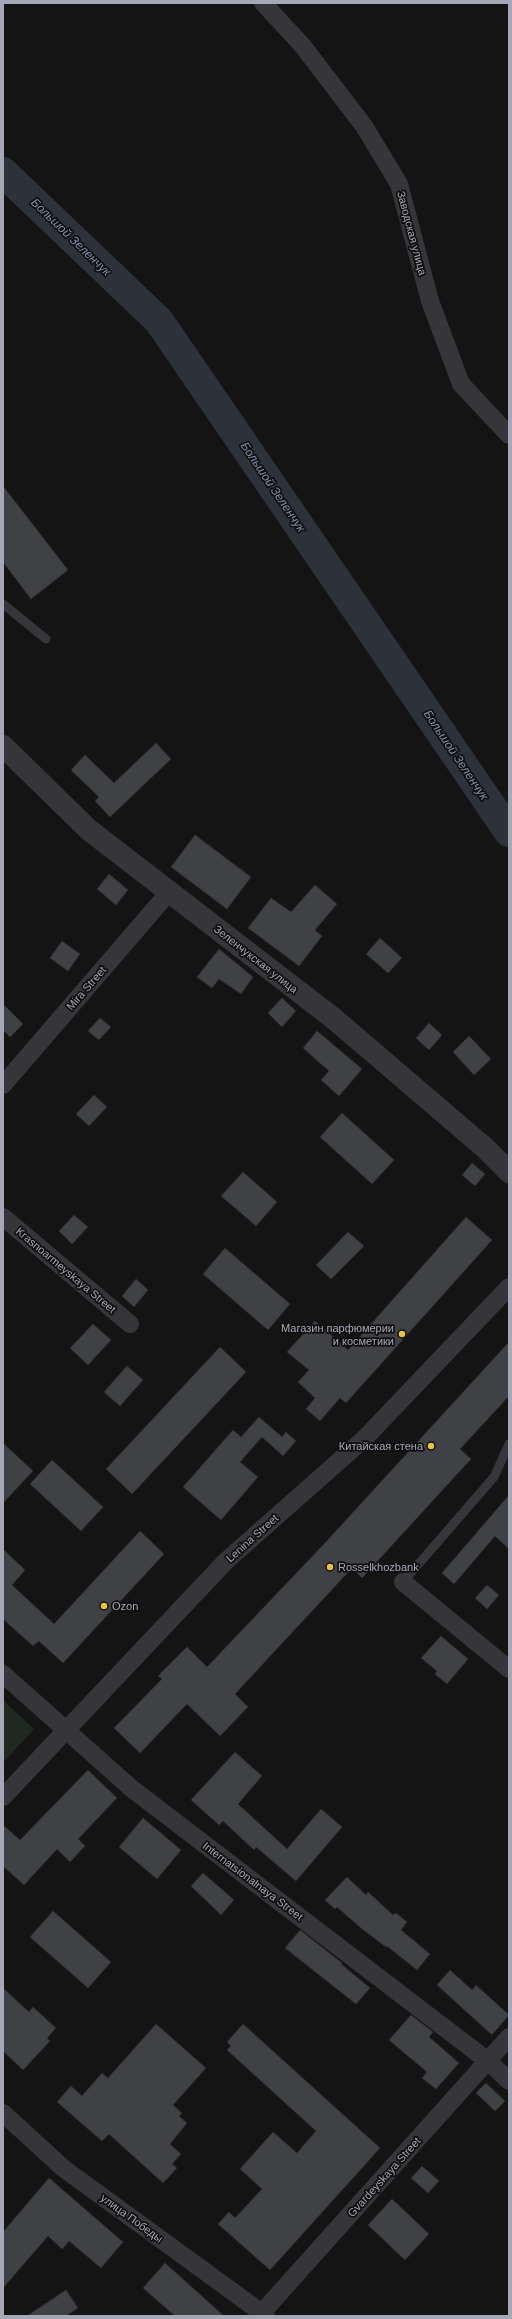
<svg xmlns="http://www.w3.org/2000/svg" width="512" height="2319" viewBox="0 0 512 2319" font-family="Helvetica,sans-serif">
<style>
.green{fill:#202822}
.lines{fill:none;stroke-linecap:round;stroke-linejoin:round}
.river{stroke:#2d323a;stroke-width:30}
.building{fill:#404145;stroke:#2e2e31}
.service{stroke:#35353a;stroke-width:9}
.minor{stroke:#35353a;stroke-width:18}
.tertiary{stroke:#35353a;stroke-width:22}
.poi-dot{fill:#e6c53b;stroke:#0f0f10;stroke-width:1.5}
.labels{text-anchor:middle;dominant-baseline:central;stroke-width:3.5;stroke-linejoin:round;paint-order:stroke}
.street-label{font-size:11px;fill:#a6a9b5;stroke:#0f0f10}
.poi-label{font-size:11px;fill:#a6a9b5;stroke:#0f0f10;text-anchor:end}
.water-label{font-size:12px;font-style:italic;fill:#7f91ae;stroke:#0f0f10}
</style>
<rect width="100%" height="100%" fill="#141415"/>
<path class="green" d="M3 1700 34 1729 3 1763Z"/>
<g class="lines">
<path class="river" d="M3 172 159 321 509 832"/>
</g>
<path class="building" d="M3 486 68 570 31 599 3 562Z
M156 743 171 759 110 817 95 801 99 797 71 770 85 755 114 783Z
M195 835 251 877 227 909 171 867Z
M109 874 128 890 116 905 97 889Z
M315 885 337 904 315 930 322 936 299 966 248 928 271 898 291 912Z
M380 938 402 958 388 973 366 954Z
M62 941 80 954 68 971 50 958Z
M219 949 253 977 241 994 219 979 212 988 197 977Z
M282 998 296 1011 282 1027 268 1013Z
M3 1004 23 1024 10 1037 3 1030Z
M100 1018 111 1027 99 1040 88 1031Z
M429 1023 442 1035 429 1050 416 1038Z
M317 1031 362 1069 339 1096 321 1080 329 1071 303 1048Z
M469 1036 491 1059 474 1075 453 1052Z
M94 1095 107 1107 89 1126 76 1114Z
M342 1113 394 1160 372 1184 320 1137Z
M472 1163 485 1174 475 1186 462 1175Z
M243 1172 277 1202 256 1226 221 1196Z
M74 1215 88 1227 72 1244 59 1231Z
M466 1217 492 1240 346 1403 340 1398 320 1421 306 1409 315 1398 298 1382 309 1370 287 1352 315 1321 348 1350Z
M348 1232 364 1246 331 1279 316 1265Z
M225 1248 290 1304 268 1330 203 1274Z
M136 1279 148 1290 134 1307 122 1296Z
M93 1324 111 1340 88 1365 70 1348Z
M509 1342V1396L460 1449 471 1459 362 1578 352 1568 235 1694 248 1707 220 1736 187 1704 140 1753 114 1728 162 1679 158 1676 187 1647 207 1667 324 1544Z
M220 1347 246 1372 132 1494 106 1469Z
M127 1366 143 1380 120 1406 104 1392Z
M259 1417 282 1437 286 1432 296 1441 283 1456 262 1437 240 1462 258 1477 221 1520 183 1487 233 1430 241 1437Z
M3 1443 33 1471 3 1503Z
M52 1460 103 1507 81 1531 30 1484Z
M509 1495V1549L495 1536 454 1584 442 1573Z
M140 1531 164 1554 63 1663 39 1641 33 1646 3 1619V1549L25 1570 12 1585 54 1624Z
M487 1585 499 1595 487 1609 475 1598Z
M441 1636 468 1659 447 1684 435 1674 437 1671 421 1658Z
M235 1752 262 1776 238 1804 287 1849 321 1809 342 1827 296 1881 256 1847 254 1850 223 1821 219 1825 191 1800Z
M88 1770 117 1798 78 1839 85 1846 70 1862 57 1849 24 1885 3 1866V1825L20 1840Z
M143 1818 181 1850 157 1879 119 1847Z
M203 1873 234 1900 221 1915 191 1886Z
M347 1877 366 1895 368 1892 393 1915 396 1913 407 1922 401 1930 430 1954 417 1970 387 1946 386 1947 361 1928 337 1907 335 1909 325 1900Z
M53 1911 111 1962 88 1988 30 1937Z
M300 1930 342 1963 341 1964 370 1988 356 2004 285 1948Z
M450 1970 472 1990 476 1985 509 2015 492 2035 437 1985Z
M3 1988 29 2012 33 2007 56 2028 47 2038 50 2041 23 2070 3 2051Z
M411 2015 433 2032 429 2037 459 2063 436 2089 422 2078 427 2072 389 2040Z
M156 2024 206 2068 173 2105 182 2113 179 2116 187 2123 170 2144 181 2154 172 2164 177 2168 163 2183 109 2134 102 2141 57 2102 71 2086 82 2096 102 2073 108 2078Z
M243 2024 380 2148 270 2270 218 2224 229 2212 235 2218 262 2189 240 2169 273 2132 297 2153 316 2131 227 2050 231 2046 227 2042Z
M486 2083 505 2101 495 2111 476 2093Z
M422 2166 439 2181 428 2193 411 2178Z
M49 2178 123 2242 101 2268 69 2241 62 2249 48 2236 3 2288V2232Z
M392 2199 429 2234 405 2260 368 2225Z
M165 2263 224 2316H175L143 2288Z
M66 2290 78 2308 66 2316H27Z"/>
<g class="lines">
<path class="service" d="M3 604 46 639
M403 1582 494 1477 509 1444"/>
<path class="minor" d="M263 3 302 45 364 126 399 184 430 301 461 384 509 435
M3 1085 170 891
M3 1217 130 1324
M403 1582 509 1669
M3 1674 131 1788 488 2061 509 2081
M3 1797 226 1561 365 1438 509 1287
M3 2113 63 2168 266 2316
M259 2316 509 2037"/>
<path class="tertiary" d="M3 746 89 830 333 1018 485 1148 509 1172"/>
</g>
<g class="poi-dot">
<circle cx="402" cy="1334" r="4"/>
<circle cx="431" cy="1446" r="4"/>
<circle cx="330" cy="1567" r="4"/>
<circle cx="104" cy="1606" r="4"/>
</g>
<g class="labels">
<g class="street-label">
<text transform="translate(412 233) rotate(75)">Заводская улица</text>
<text transform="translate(256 959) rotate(38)">Зеленчукская улица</text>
<text transform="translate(86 988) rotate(-49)">Mira Street</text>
<text transform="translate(66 1270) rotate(40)">Krasnoarmeyskaya Street</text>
<text transform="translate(252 1538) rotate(-42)">Lenina Street</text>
<text transform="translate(253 1881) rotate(37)">Internatsionalnaya Street</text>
<text transform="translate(384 2177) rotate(-48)">Gvardeyskaya Street</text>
<text transform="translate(132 2218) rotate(36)">улица Победы</text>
</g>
<g class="poi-label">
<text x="394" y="1328">Магазин парфюмерии<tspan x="394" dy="13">и косметики</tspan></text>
<text x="423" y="1446">Китайская стена</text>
<text x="338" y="1567" text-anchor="start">Rosselkhozbank</text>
<text x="112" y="1606" text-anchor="start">Ozon</text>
</g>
<g class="water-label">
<text transform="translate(71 237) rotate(44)">Большой Зеленчук</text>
<text transform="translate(273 487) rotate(56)">Большой Зеленчук</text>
<text transform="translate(456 755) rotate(56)">Большой Зеленчук</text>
</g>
</g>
<rect width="512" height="2319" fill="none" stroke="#a6a9b5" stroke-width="8"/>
</svg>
